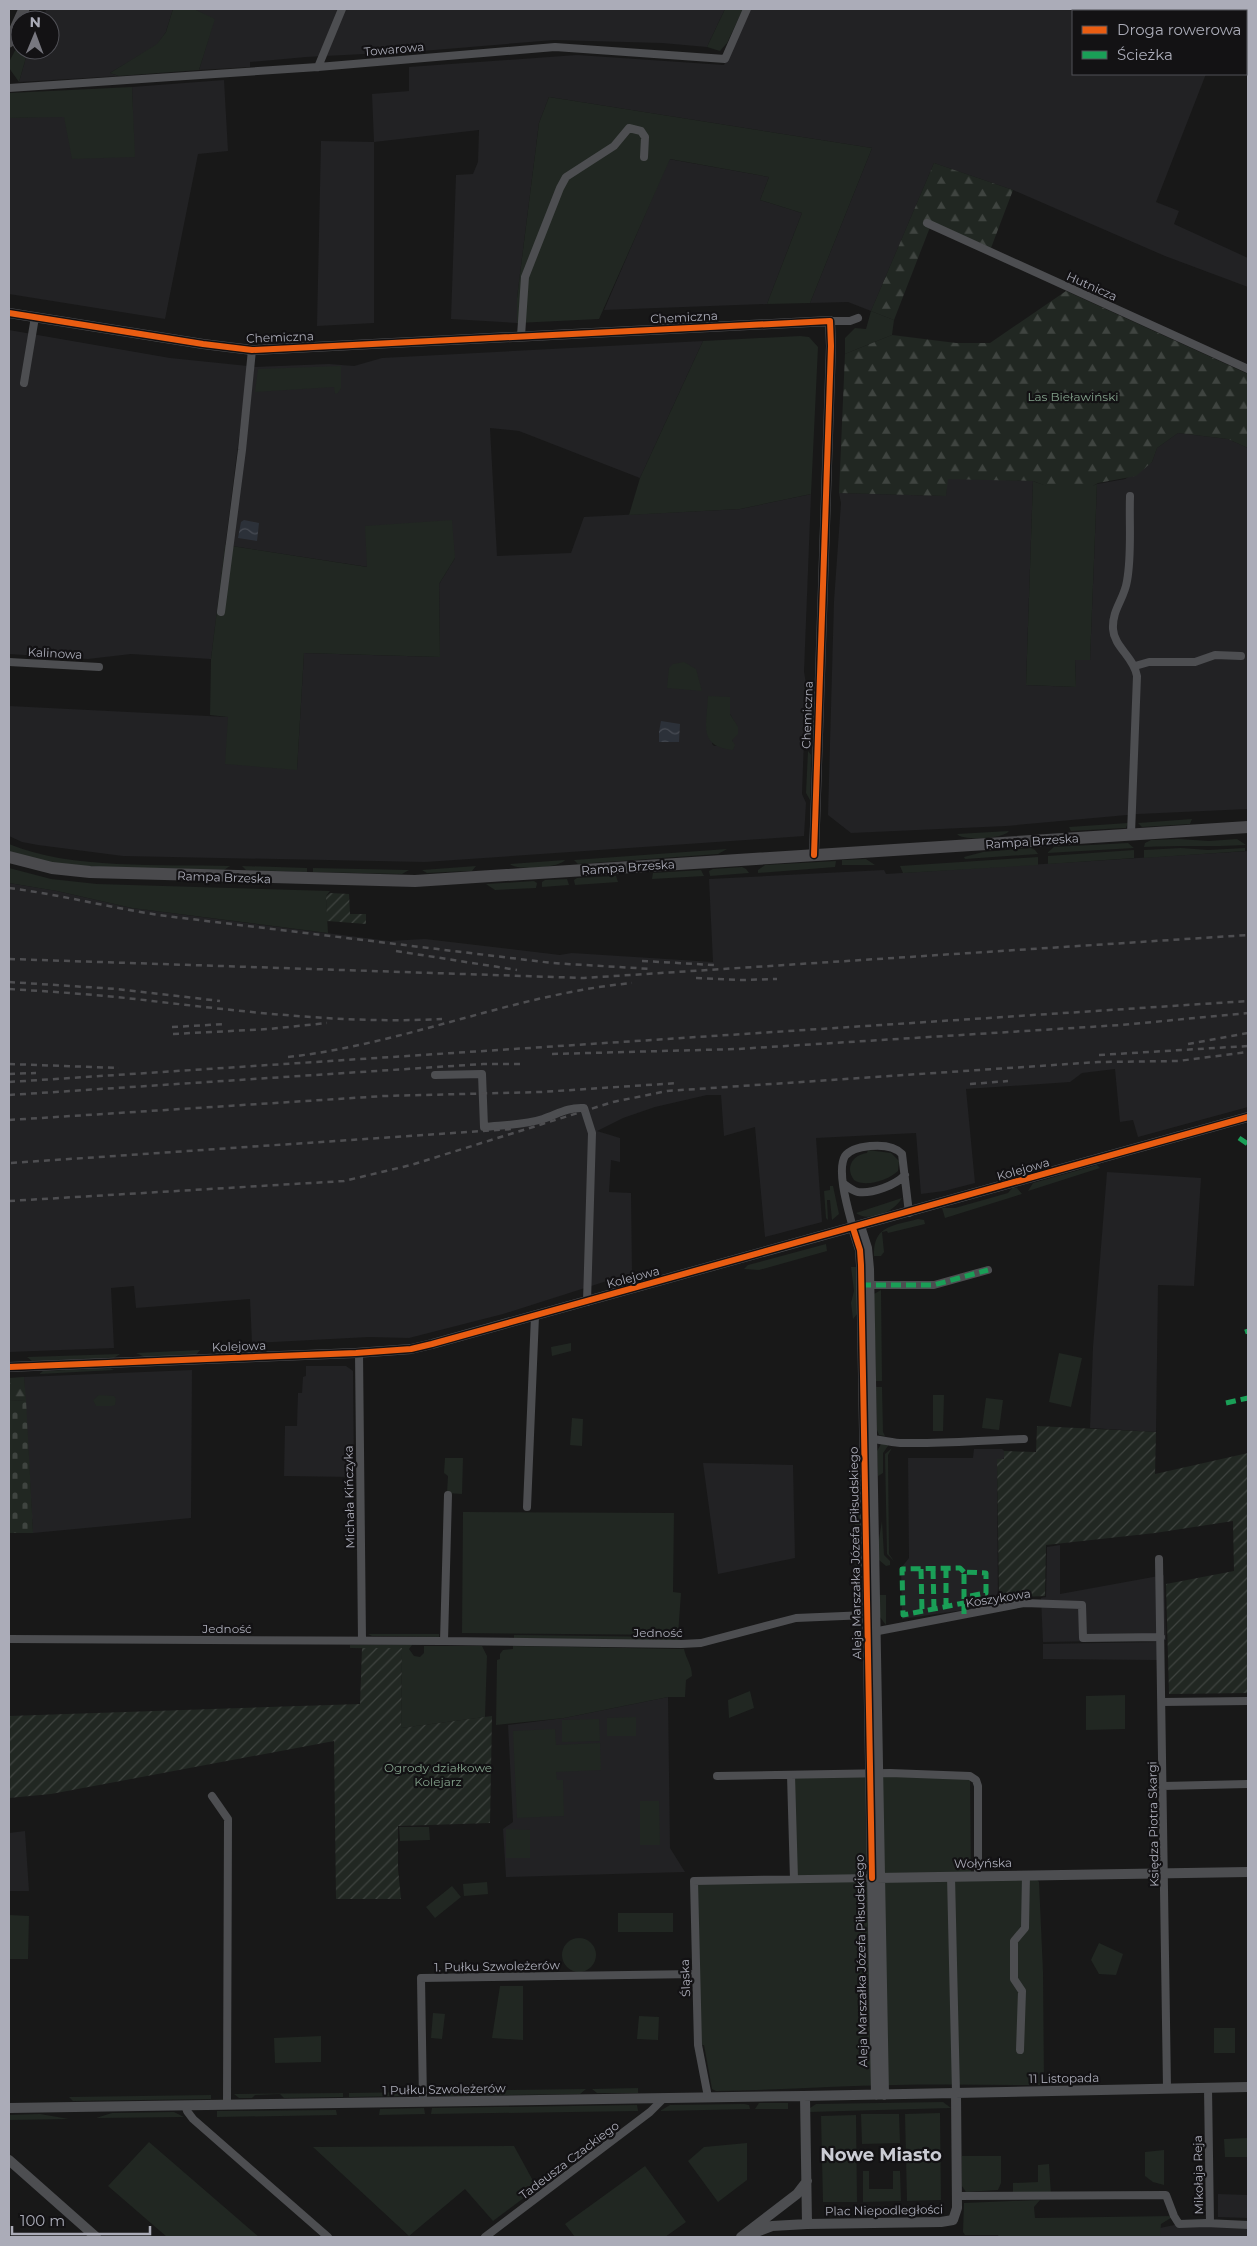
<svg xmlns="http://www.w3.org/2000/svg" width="1257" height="2246" viewBox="0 0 1257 2246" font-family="Montserrat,sans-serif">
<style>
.built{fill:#222224;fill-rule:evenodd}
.green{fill:#212722}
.forest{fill:url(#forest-firs)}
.cemetery{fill:url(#cemetery-stones)}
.garden{fill:url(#garden-furrows)}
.water{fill:url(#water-waves)}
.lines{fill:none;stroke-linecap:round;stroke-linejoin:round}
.minor{stroke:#4d4e51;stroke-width:8}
.tertiary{stroke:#4d4e51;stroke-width:10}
.secondary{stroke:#4c4c4f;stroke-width:11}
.trunk{stroke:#4a4a4d;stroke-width:12}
.rail{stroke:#4e4e51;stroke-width:2.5;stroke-dasharray:6 5;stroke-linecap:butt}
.quiet{stroke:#1a9f57;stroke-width:5;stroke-dasharray:10 5;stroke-linecap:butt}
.cycleway-casing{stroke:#131214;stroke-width:9}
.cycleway{stroke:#e95d12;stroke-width:6}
.labels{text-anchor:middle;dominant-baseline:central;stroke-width:4.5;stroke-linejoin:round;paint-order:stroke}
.street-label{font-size:12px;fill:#abacb8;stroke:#131214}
.park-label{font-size:12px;fill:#83a18b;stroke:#131214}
.district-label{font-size:18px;font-weight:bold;fill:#cbccd4;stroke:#131214}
</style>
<defs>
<pattern id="forest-firs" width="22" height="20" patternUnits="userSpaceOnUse" patternTransform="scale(1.25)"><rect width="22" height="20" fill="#212722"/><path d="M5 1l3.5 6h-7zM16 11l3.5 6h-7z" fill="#3f4440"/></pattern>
<pattern id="cemetery-stones" width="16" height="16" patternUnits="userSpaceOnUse" patternTransform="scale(1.25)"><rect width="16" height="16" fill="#212722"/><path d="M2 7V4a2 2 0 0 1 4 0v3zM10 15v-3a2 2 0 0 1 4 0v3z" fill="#3f4440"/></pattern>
<pattern id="garden-furrows" width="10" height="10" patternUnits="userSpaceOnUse" patternTransform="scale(1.25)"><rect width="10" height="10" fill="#212722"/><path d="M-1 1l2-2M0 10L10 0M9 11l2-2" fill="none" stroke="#3f4440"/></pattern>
<pattern id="water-waves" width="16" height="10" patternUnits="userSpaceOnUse" patternTransform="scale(1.25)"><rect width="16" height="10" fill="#2c3139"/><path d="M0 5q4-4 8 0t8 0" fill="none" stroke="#484c54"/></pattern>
</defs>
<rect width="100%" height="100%" fill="#181818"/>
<path class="built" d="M46 9H173L166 32 157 45 110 73 119 76 19 82 28 50H50V20H37L44 18Z
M194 9H725L707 47 662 43 554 40 422 51 306 57 250 62V67L199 70 214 20Z
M750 9H1231L1230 11H1073V74H1206L1156 202 1179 211 1174 224 1248 258V287L1165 256 1013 190 934 163 871 311 848 302 810 303 872 148 549 97 539 123 517 298V323L451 319 456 175 473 174 478 162 479 130 374 142V323L317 326 321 141 374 142 372 94 409 91V67L577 55 724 65Z
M224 80 228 151 198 154 165 319 9 294V118L64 116 134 157 132 87Z
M669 159 769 177 760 200 802 213 767 304 604 310Z
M9 330 170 358 248 366 211 659 131 654 88 659 9 654Z
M703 341 640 478 519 431 490 428 497 556 571 553 584 517 740 509 811 494 804 672 806 684 802 794 806 803 804 836 425 862 123 856 38 845 22 842 9 836V706L228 717 297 769 304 653 440 657 439 584 455 558 368 567 232 546 254 367 329 364 354 366 382 358ZM730 697V714L735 723 732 740 733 743 714 746 712 744Z
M1178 433 1228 439 1248 448V809L1138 814 1006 826 851 833 828 815 834 601 841 503 839 493 946 496 947 478 1033 481 1026 685 1076 687 1075 660H1090L1097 484 1125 479 1152 462 1157 448Z
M1248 851V1107L1138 1137 1133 1120 1120 1122 1115 1069 1082 1073 1070 1082 966 1089 975 1183 944 1191 921 1194 916 1133 816 1138 822 1222 765 1237 755 1127 724 1136 721 1095H707L655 1107 623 1118 597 1131 620 1138V1162L611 1160 609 1192 631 1193 632 1273 503 1314 409 1338 369 1337 252 1343 250 1299 136 1308 134 1286 111 1288 114 1348 9 1352V883L57 891 132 908 389 941 425 939 560 955 572 953 713 962 709 879 884 870 886 874Z
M1107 1172 1201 1178 1194 1286 1158 1285 1156 1432 1090 1428 1093 1347Z
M306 1366H346L353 1371 354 1477 284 1476 285 1426H297L298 1393H302L303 1377 306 1376Z
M192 1370 191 1518 33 1533 24 1377Z
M974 1449H1002L1004 1451V1459H997L998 1605 902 1619 901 1568 909 1558 908 1458H973Z
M703 1463 793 1465 795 1558 718 1574Z
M1060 1545V1594L1164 1575 1166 1640 1043 1642 1041 1598 1046 1597 1047 1547Z
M1157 1642V1660L1043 1659V1644Z
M668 1697 670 1848 685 1872 506 1877 503 1829 513 1822 508 1725 564 1718Z
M25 1831 29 1891H9V1833Z
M1218 2194 1248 2195V2218L1218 2217Z
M1179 2224 1248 2228V2237H1160V2228Z"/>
<path class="green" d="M173 9H194L215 19 199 70 119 76 110 73 157 44 166 32Z
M725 9H743L727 43 720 51 707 47Z
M20 41V50H28L19 82 9 68V62Z
M132 87 135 157 72 159 64 117 9 118V93Z
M549 97 872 148 810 303 767 304 802 213 760 200 769 177 670 159 599 319 517 323V298L539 123Z
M871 311 894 320 892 335 845 354V338L855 328 866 329Z
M800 336 809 337 818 347 811 494 740 509 629 515 640 478 703 341Z
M341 366V388L338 393 335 394 334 387 255 392 258 369Z
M1033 481C1047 488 1083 491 1097 484L1090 660H1075L1076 687 1026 685Z
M452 520 455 558 439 584 440 657 304 653 297 770 225 764 228 717 210 715 211 659 225 545 367 567 365 526Z
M684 662 696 669 702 691 667 688 669 668 673 664Z
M708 696 730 697V714L738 727V734L732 740 735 745 733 750C697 746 707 724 708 696Z
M808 751 811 755 810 800 806 793Z
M1192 819 1190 824 1142 827 1138 823Z
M1128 823 1126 828H1123L1071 831 1069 827Z
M1009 831C1004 839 962 841 957 834Z
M1179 839 1209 841 1237 839 1246 845C1212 847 1178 845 1144 847L1145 843 1151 840Z
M1128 843 1134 848 1047 853 1054 847Z
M9 844C71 870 162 864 230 866L224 870 62 866 9 852Z
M1031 848 1035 850 1038 854 965 859 964 857 983 852Z
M1181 848 1208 850 1245 848V851L1144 858V850Z
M727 849 718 854 578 864 574 860Z
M1134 850V858L1048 864V856Z
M1038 857V865L903 873 900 866Z
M866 859 875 865H842V860Z
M565 860C559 868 517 871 510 864Z
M836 861 835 867 758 873V870L765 865Z
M242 866 307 868V872L246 870Z
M476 866 472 871H466L427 873 422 870Z
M742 867 746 869 749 873 710 876 709 871 713 869Z
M9 868 51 879 97 884 330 891 326 896 328 933 132 908 57 891 9 883Z
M313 868 409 870 402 874 313 872Z
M701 870 704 876 652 879 653 873Z
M616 876 618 882 575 885 574 880 577 878Z
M567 879 569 885 542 887V882L545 880Z
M534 881 537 883 536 888 495 890 486 884Z
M868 1150 891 1153 899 1161 898 1171C889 1180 865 1188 854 1180 845 1168 852 1155 867 1153Z
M1097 1165 1100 1168 1028 1191 1033 1183Z
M830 1186H833L839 1214 832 1220 830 1200H827L828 1220 826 1218 824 1191 830 1190Z
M1013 1187 1017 1188 1022 1194 945 1218 942 1208H955L1008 1193Z
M902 1198C894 1212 870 1223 856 1213Z
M918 1219 924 1220 925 1224 888 1233 887 1231 882 1232 884 1252 881 1256H874C873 1225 893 1226 918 1219Z
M826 1244 827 1251 759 1270 744 1269 748 1265Z
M851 1267H857L858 1313 853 1319 851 1303 854 1291Z
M881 1290 882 1381H876L874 1294Z
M571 1343V1351L552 1356 551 1347Z
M200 1350 196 1355 145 1357 136 1353Z
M1059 1353 1082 1358 1071 1407 1049 1402Z
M120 1354 114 1358 32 1361 27 1357Z
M110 1368 114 1370 39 1374 43 1371Z
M876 1387H882L883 1432 885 1436 879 1435 877 1430Z
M99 1395 114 1396 116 1399 115 1405 112 1406H96L93 1400Z
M933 1395H944L943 1431H933Z
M986 1398 1003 1400 999 1430 982 1428Z
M572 1418 583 1419 582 1446 570 1445Z
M881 1444H888V1446L883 1453V1473L878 1476 877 1451Z
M892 1448 888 1455 889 1554 894 1561 887 1554 885 1454Z
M445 1458H463L462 1494 447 1493 448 1476 444 1473Z
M854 1476 860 1480 862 1590H856Z
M463 1512 674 1513 673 1592 681 1593 678 1635 462 1633Z
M882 1521 884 1555 890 1561V1565L886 1566 879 1560 878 1545Z
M879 1595H886V1625L880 1617Z
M368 1634H439V1637L372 1636Z
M514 1635 673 1637 680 1635V1641L514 1638Z
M350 1645H412L409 1649 414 1656 420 1657 424 1653V1646H482L487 1656 485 1717 401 1728 402 1649 350 1648Z
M513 1646 684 1649C686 1659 692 1665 692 1676L686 1680 685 1697H668L564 1718 496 1725 497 1660 500 1659V1654L503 1650 513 1649Z
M750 1691 754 1708 729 1718 728 1700Z
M1125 1695V1729L1086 1730V1696Z
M636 1717V1736H607V1718Z
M599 1719 600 1741 562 1742V1720Z
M555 1729 556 1745 600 1743 601 1770 556 1772 557 1780H563L564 1816 517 1818 513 1731Z
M791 1775 970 1776 971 1876 1035 1877 1039 1882 1043 1972 1044 2085C995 2085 945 2084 895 2085 835 2086 776 2090 716 2091L712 2089 704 2045H698L694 1881 794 1879Z
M640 1801H659L660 1845H640Z
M399 1827H429L430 1840 400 1841Z
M506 1829 530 1830V1858H506Z
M487 1882 488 1894 464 1896 463 1884Z
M452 1886 461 1897 435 1918 426 1907Z
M618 1913H673V1932H618Z
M9 1915 29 1916 28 1959H9Z
M562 1955a17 17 0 1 1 34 0a17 17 0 1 1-34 0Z
M1099 1943 1123 1954 1116 1975 1099 1974 1091 1960Z
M500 1986H523V2040L492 2038Z
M433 2013 445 2014 442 2039 431 2038Z
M639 2016 659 2017 658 2040 637 2039Z
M1214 2028H1235V2053H1214Z
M321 2036V2062L275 2063 274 2038Z
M638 2088V2093H597L592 2089Z
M586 2089 580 2094 432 2096 426 2091Z
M420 2092 413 2096 349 2097V2093Z
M343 2093V2097L284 2098 280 2094 255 2095 252 2098H239L234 2094Z
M211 2095V2099L73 2101 69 2097Z
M943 2102 951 2108 809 2112 810 2108 816 2104Z
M759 2103H788V2109H755Z
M744 2104 749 2105 750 2109 660 2111 670 2105Z
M637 2105 638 2111 431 2114 432 2108Z
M424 2108 425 2114 379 2115 380 2109Z
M336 2110 337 2115 217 2117V2111Z
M174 2112 184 2117 96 2118 112 2113Z
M940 2113 941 2200 907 2201 905 2114Z
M40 2114 69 2119 9 2120V2115Z
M861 2114H899L900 2143 862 2144Z
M856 2115 857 2202H823L821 2116Z
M1248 2138V2157H1225L1224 2139Z
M149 2142 259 2237H167L108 2186Z
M747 2143V2180L718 2202 688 2161 704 2147Z
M514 2146 537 2188 493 2221 465 2189 409 2236 313 2147Z
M1164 2150V2185L1153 2182 1145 2176V2152Z
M962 2156H1001V2183L998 2190 966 2192 962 2186Z
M1049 2164 1051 2195H1013V2183L1038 2182V2165Z
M645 2166 686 2222 665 2237H575L565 2224Z
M863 2171H869V2189H893V2171H900L901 2201 863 2202Z
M1040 2200 1034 2207 1035 2218 1174 2216 1161 2224 1160 2237H999L998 2235H965L963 2232 964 2203Z"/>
<path class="forest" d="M934 163 1013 190 991 248 932 222 894 320 871 311Z
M1066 291 1248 374V448L1228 439 1178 433 1157 448 1152 462 1136 476 1098 483 1089 488 1055 489 1033 481 948 479 946 496 839 493 845 354 892 335 956 343H990Z
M24 1377 26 1400 9 1401V1378Z"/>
<path class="cemetery" d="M26 1400 33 1533H9V1401Z"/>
<path class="garden" d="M330 893 349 894 350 914H366V924L327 921 326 896Z
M1037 1426 1156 1432 1155 1474 1248 1453V1693L1169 1694 1166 1584 1234 1571 1233 1521 1155 1533 1046 1545 1045 1596 999 1598 997 1459H1004V1451L1036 1452Z
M362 1648H402L401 1728 492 1716 490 1823 398 1826V1869L401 1899H336L334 1741 51 1794 9 1798V1716L360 1704Z"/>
<path class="water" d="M244 520 259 523 257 541 238 538 241 522Z
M661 721 680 724 679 742H659V732Z"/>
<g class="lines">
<path class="minor" d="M318 67 342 9
M9 88 318 67 555 47 725 59 747 9
M927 223 1248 369
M830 321H850L858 318
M521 336 525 277 560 188 566 177 614 146 629 128 641 131 645 137 644 157
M24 383 35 317
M1130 496C1129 524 1132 554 1127 581 1124 600 1112 609 1113 629 1114 647 1134 657 1137 676L1131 834
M221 612 242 450 252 350
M9 662 99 667
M1135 666 1149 662H1195L1215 655 1241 656
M435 1075 482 1074 484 1127C504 1125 524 1125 543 1119 558 1114 567 1107 584 1108L592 1133 587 1302
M844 1184C848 1187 853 1191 858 1192 872 1194 896 1185 905 1175
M853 1228C849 1212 836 1171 845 1156 850 1149 861 1147 870 1146 881 1145 894 1145 902 1154L909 1213
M866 1285H934L988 1270
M359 1353 362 1640
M869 1439C881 1439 892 1443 903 1443 944 1444 983 1440 1024 1439
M527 1507 535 1316
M1159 1559 1167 2088
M873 1632 1024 1603 1082 1605 1083 1638 1161 1637
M9 1639 444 1641 681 1644 701 1643 796 1618 867 1615
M444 1641 448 1495
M1162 1702 1248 1701
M791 1775 794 1879
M717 1776 890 1773 970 1776 976 1780 978 1786V1876
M1163 1786 1248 1784
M212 1796 228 1819 227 2104
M951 1876 956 2093
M1020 2050 1022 1991 1014 1979V1941L1025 1928 1026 1875
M1208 2088 1210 2223
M708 2097 698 2045 694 1881 872 1878
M423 2102 421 1978 696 1974
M185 2105 187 2111 193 2119 328 2237
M957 2196 1166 2195 1174 2216 1179 2224 1206 2223 1248 2225
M485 2237 650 2112 664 2098"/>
<path class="tertiary" d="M9 313 203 344 252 350 830 321 831 346 814 855
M860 1226 867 1248 869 1269 884 2095
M853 1228 860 1250 861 1265 876 2095
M9 1367 356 1353 411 1349 432 1344 1248 1117
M876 1878 1248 1872
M805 2096 807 2224 941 2222 953 2220 957 2208 956 2093
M9 2108 803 2096 1248 2087
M9 2160 96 2237
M751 2234 772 2226 807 2224
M741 2237 797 2194 807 2181"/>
<path class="secondary" d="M9 42 24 9"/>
<path class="trunk" d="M9 857 52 868 90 872 415 881 1248 827"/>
<path class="rail" d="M9 888C64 895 118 910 174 917L552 963 651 969
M396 951 517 970
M9 959 584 978 1248 935
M642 961 714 965
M696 978 742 980 777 979
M9 982 117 989 220 1001
M9 989C57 992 104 995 152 1001 248 1012 345 1024 442 1019
M172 1027 225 1024
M173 1034 269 1029 327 1023
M1188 1044 1248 1033
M552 1054 737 1049 1121 1025 1248 1013
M1099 1055 1248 1046
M288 1057C405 1044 515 994 632 983
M9 1064 119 1068
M9 1074 36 1073
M9 1082 1248 1001
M970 1084 1008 1081
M9 1095 483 1064H524
M9 1120 384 1096 541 1092 678 1083
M11 1163 512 1129
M9 1201 344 1181 411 1165 613 1102 667 1091 1098 1062 1178 1061 1248 1052"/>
<path class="quiet" d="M1239 1138 1248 1144
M861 1285H934L988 1270
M1245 1332 1248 1331
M1226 1403 1248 1398
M946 1568V1606
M921 1569 922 1611
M933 1569 934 1609
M964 1572 960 1568 902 1569 903 1615 964 1603
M964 1614V1572L986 1573V1593L964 1597"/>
<g class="cycleway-casing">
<path id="cycleway" d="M9 313 203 344 252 350 830 321 831 346 814 855
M853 1228 860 1250 861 1265 872 1878
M9 1367 356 1353 411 1349 432 1344 1248 1117"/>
</g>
<use href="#cycleway" class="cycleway"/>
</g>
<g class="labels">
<g class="street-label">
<text transform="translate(394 49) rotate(-5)">Towarowa</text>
<text transform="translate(1092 286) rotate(24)">Hutnicza</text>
<text transform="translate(684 317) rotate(-3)">Chemiczna</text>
<text transform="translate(280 337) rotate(-2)">Chemiczna</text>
<text transform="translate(55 653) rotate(3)">Kalinowa</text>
<text transform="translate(807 715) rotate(-88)">Chemiczna</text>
<text transform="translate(1032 841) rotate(-4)">Rampa Brzeska</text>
<text transform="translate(628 867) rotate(-4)">Rampa Brzeska</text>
<text transform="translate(224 877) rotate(2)">Rampa Brzeska</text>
<text transform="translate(1023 1169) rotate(-16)">Kolejowa</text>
<text transform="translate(633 1277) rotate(-15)">Kolejowa</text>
<text transform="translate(239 1346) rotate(-2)">Kolejowa</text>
<text transform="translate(349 1497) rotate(-91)">Michała Kińczyka</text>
<text transform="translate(855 1553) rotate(-91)">Aleja Marszałka Józefa Piłsudskiego</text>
<text transform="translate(998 1598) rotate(-9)">Koszykowa</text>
<text x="227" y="1628">Jedność</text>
<text x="658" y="1632">Jedność</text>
<text transform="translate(1153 1824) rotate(-91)">Księdza Piotra Skargi</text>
<text transform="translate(983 1863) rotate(-1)">Wołyńska</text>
<text transform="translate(861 1961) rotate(-91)">Aleja Marszałka Józefa Piłsudskiego</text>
<text transform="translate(497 1966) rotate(-1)">1. Pułku Szwoleżerów</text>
<text transform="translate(685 1978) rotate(-92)">Śląska</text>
<text transform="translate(1064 2078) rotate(-1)">11 Listopada</text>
<text transform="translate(444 2089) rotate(-1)">1 Pułku Szwoleżerów</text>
<text transform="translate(569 2160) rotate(-37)">Tadeusza Czackiego</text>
<text transform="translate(1198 2175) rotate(-91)">Mikołaja Reja</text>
<text transform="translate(884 2210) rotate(-1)">Plac Niepodległości</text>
</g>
<g class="park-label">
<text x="1073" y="396">Las Bieławiński</text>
<text x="438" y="1767">Ogrody działkowe<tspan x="438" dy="14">Kolejarz</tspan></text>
</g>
<g class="district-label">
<text x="881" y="2155">Nowe Miasto</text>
</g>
</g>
<rect width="1257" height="2246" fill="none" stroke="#abacb8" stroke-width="20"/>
<rect x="1072" y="10" width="175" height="65" fill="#131214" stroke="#505056"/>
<rect x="1082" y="26" width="25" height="8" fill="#e95d12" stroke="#505056"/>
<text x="1117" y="35" font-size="15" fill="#abacb8">Droga rowerowa</text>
<rect x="1082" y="51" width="25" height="8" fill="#1a9f57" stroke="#505056"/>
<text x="1117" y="60" font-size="15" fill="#abacb8">Ścieżka</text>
<g transform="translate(35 35) rotate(1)"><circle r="24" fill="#131214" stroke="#505056"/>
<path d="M0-4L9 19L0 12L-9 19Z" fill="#787880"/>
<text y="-8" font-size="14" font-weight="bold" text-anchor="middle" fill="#abacb8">N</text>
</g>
<path d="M12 2226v8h138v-8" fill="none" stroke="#abacb8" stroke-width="2.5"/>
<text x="20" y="2226" font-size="15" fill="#abacb8" stroke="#131214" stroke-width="4" paint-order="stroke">100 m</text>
</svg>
